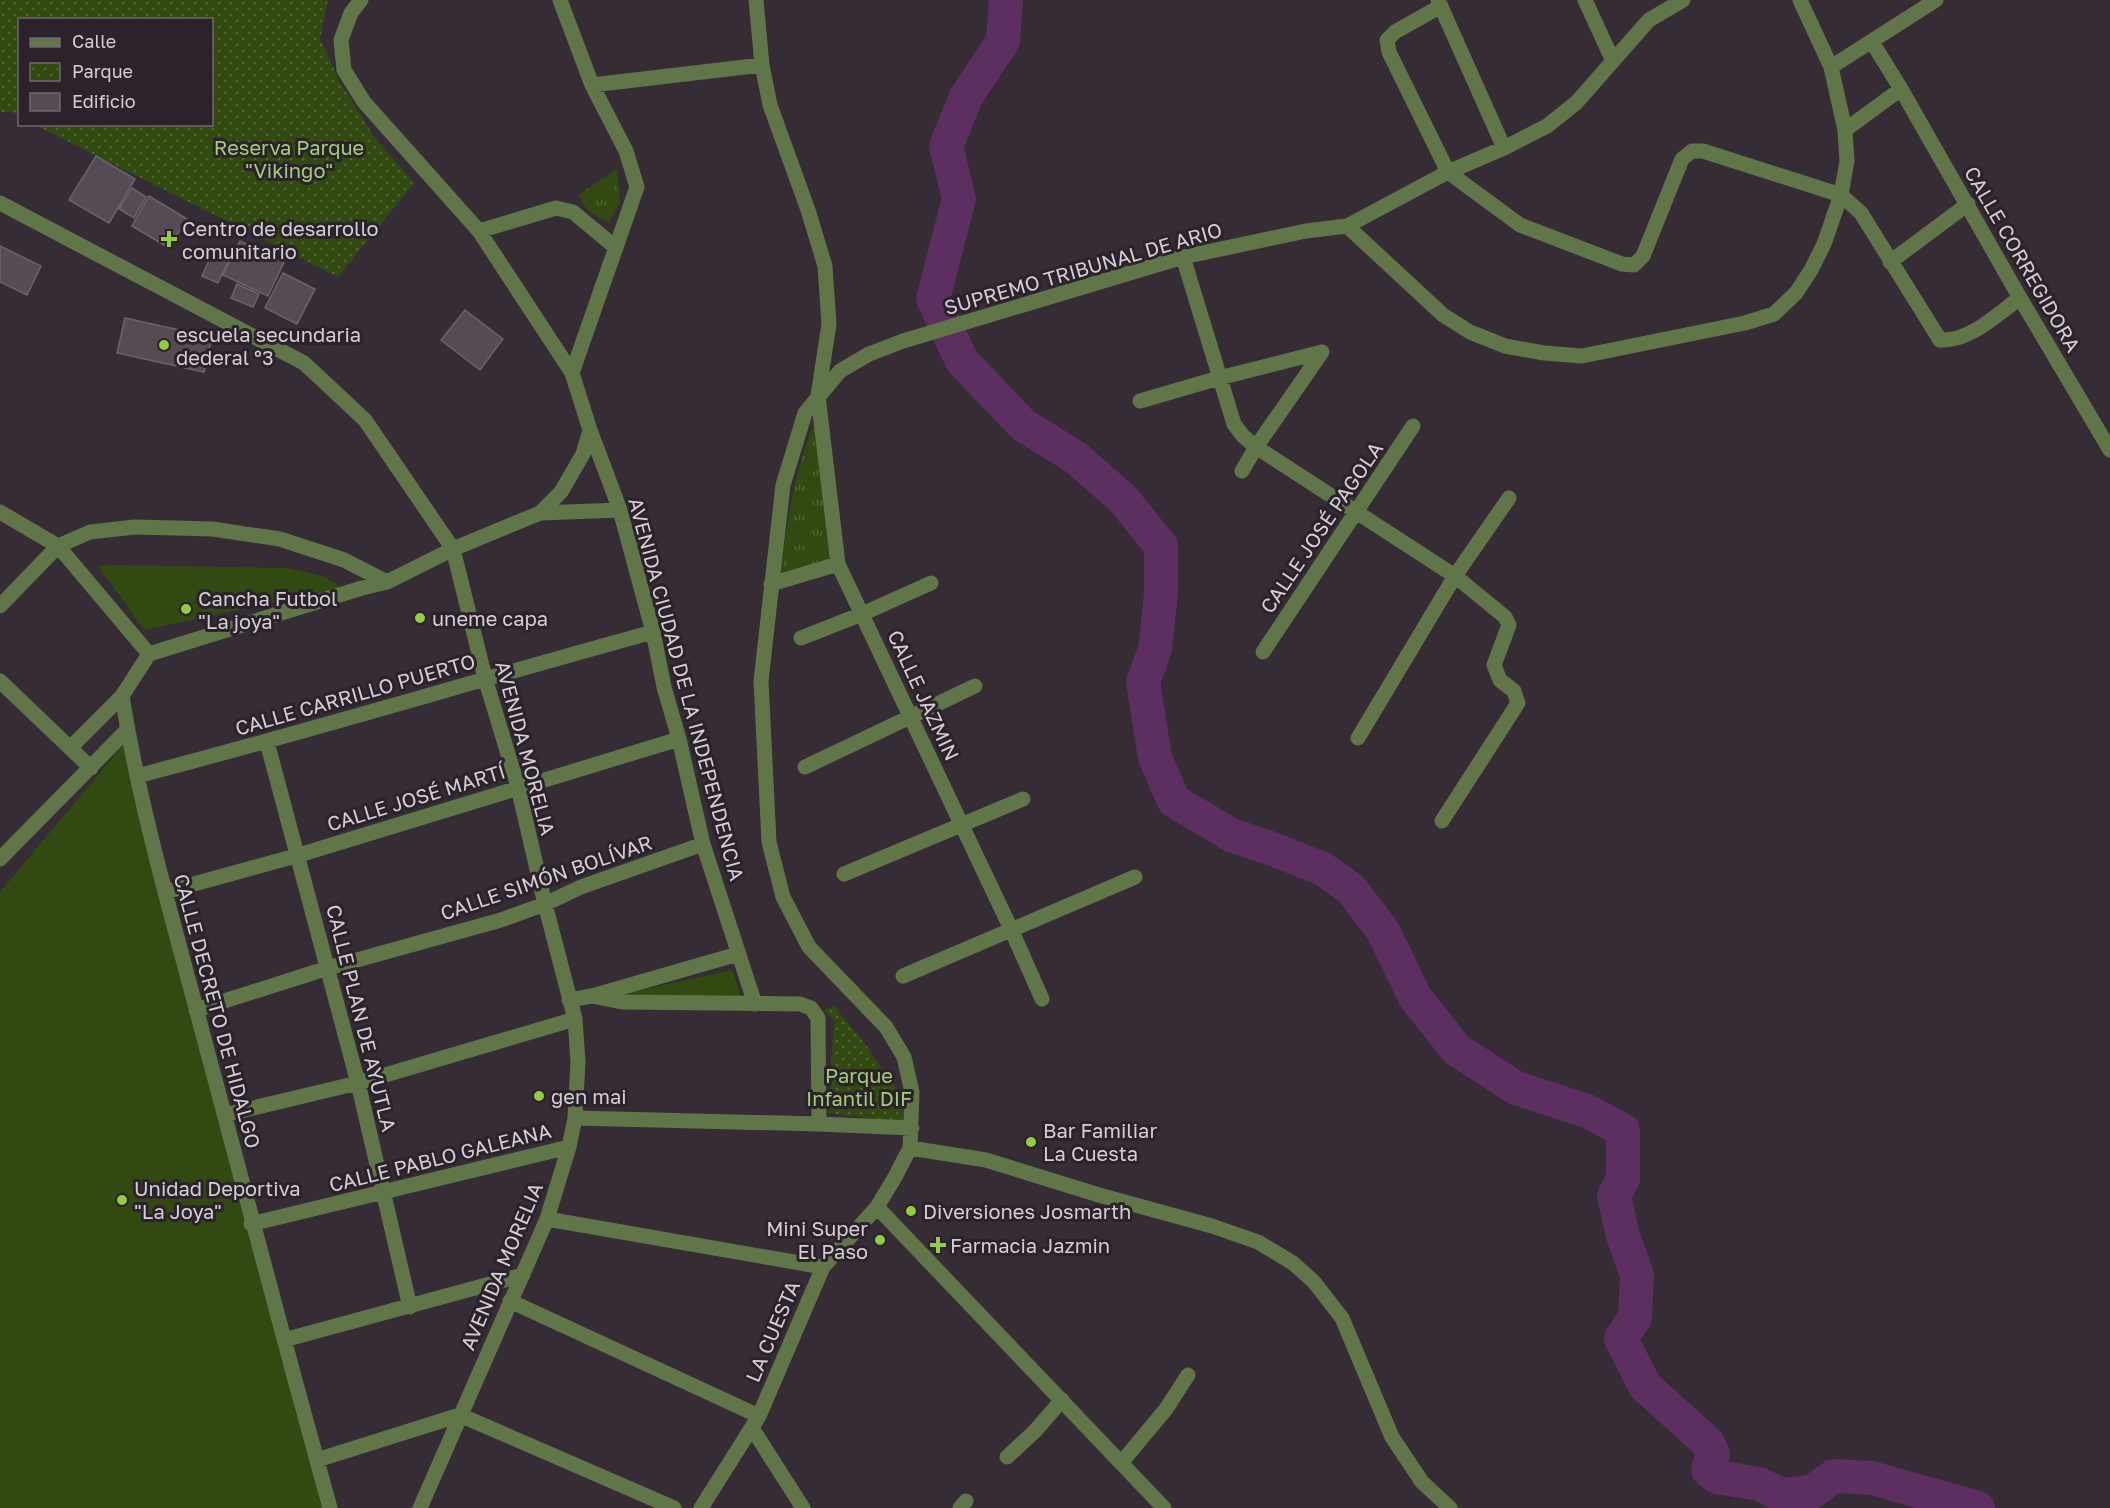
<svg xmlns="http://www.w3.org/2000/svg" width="2110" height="1508" viewBox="0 0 2110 1508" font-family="'Golos Text',sans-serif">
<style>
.grass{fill:url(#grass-tufts)}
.park{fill:url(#park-dots)}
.garden{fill:#324a12}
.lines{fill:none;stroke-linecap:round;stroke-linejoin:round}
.river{stroke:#5d2f61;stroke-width:34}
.building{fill:#554b55;stroke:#6c626c;stroke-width:1.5}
.minor{stroke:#607649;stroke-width:15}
.poi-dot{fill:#91cd40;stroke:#2b222b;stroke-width:2}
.labels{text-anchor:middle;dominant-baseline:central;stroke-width:6;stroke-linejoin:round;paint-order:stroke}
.park-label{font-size:20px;fill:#a3cf74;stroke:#2b222b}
.poi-label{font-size:20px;fill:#d5cfd5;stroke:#2b222b;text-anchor:start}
.street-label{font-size:20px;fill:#d5cfd5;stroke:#2b222b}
</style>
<defs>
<pattern id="grass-tufts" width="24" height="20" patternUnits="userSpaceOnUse" patternTransform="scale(1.5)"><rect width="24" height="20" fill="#324a12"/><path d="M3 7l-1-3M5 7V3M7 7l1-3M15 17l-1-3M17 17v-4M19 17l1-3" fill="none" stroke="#4f6334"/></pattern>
<pattern id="park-dots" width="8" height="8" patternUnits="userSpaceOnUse" patternTransform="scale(1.5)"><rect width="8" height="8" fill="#324a12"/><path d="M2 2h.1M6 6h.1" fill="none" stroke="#4f6334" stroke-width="1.8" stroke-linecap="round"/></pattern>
</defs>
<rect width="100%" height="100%" fill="#352c35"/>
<path class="grass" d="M617 169 620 202 609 222C593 216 585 210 578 195Z
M815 420 830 563 781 574C786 521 796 470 815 420Z"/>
<path class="park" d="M0 0H328L320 39 340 82 373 135 414 183 338 277 35 125 212 124V20H20L19 116 11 112H0Z
M835 1006C843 1019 853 1028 862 1040 868 1047 872 1056 878 1063 894 1083 906 1095 902 1122L828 1113 834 1021 823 1010Z"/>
<path class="garden" d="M117 565 288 568 323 576 343 588 144 630 98 566Z
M124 744 325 1508H0V892Z
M732 970 742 999 608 997Z"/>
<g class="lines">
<path class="river" d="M1006 0 1003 41 966 97 946 146 959 199 933 299 962 361 1023 425 1075 457 1123 499 1161 546V594L1155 649 1143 682 1155 758 1174 801 1231 835 1270 848 1323 869 1351 889 1383 931 1415 997 1457 1050 1516 1088 1587 1111 1623 1130V1179L1614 1196 1623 1236 1637 1275 1635 1317 1621 1339 1645 1386 1708 1443 1713 1454 1708 1470 1717 1477 1759 1484 1781 1495 1812 1492 1834 1476 1872 1478 1978 1508"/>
</g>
<path class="building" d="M96 156 135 179 109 223 69 200Z
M132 188 146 197 134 218 119 209Z
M149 196 187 219 169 248 132 226Z
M240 241 284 262 268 296 223 275Z
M0 246 41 266 27 295 0 282Z
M213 251 230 258 218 283 202 276Z
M283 273 315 289 297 324 265 308Z
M237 284 259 294 253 307 231 298Z
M465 310 503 339 480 370 441 340Z
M125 318 212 337 204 372 117 353Z"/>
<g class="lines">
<path class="minor" d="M361 0 351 13 341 40 344 70 364 102 479 231 572 373 590 430 620 510 653 632 664 687 679 739 703 844 755 1004
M560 0 592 85 626 151 637 187 572 373
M756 0 762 65 770 105 808 210 825 266 829 324 818 396 838 564 1011 929 1042 999
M1438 0 1504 148
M1585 0 1613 61
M1441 6 1395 32 1387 40 1389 52 1448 172 1520 225 1622 264 1634 265 1643 256 1682 159 1692 151H1703L1841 195 1861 213 1940 340C1970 342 1997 314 2020 298
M1872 42 1901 89 2020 298 2110 450
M1831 67 1936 0
M592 85 762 65
M1845 130 1901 89
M0 203 304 363 365 420 453 549 485 678 518 787 545 904 575 1019 578 1062 575 1118 569 1147 547 1219 420 1508
M1347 226 1443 315 1470 332 1505 346 1544 353 1582 356 1745 323 1774 314 1796 293 1811 270 1824 244 1841 195 1847 161 1845 130 1831 67 1800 0
M479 231 556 208 573 212 615 247
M1183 257 1234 424 1243 436 1256 447 1455 576 1505 617 1509 625 1494 665 1500 680 1514 691 1518 703 1442 821
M1890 262 1968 204
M1140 401 1219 378 1322 352
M1242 471 1256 447 1322 352
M0 512 58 546 149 654
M540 513 620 510
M771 584 838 564
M0 606 58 546 90 532 135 527 212 529 280 539 344 560 387 582 453 549 540 513 561 492 583 454 590 430
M801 638 862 614 931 583
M1263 652 1413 426
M0 681 91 768
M122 696C140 808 172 917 201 1027 243 1188 286 1348 330 1508
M1358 738 1455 576 1509 498
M267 742 358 1083 410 1307
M70 748 122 696 149 654 362 588 387 582
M805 767 975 686
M137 776C310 731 481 679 653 632
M0 859 127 730
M844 874 1023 799
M165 892 299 855 679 739
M903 976 1135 877
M592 996 622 1002 800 1004 811 1008 818 1018 819 1124
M569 1000 592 996 738 954
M196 1010 328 968 501 920 545 904 581 887 703 844
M224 1115 358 1083 575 1019
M575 1118 819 1124 912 1128
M910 1148 986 1160 1099 1195 1212 1226 1258 1242 1293 1263 1314 1282 1342 1318 1392 1437 1422 1482 1450 1508
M877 1207 1164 1508
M547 1219 823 1267
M251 1224 569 1147
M510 1301 759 1416
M284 1340 523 1275
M752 1428 803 1508
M1007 1457 1035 1431 1062 1400
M317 1460 460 1415 674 1508
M1121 1463 1166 1409 1188 1375
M701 1508 759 1416 823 1267 877 1207 895 1177 910 1148 912 1092 904 1057 886 1027 809 947 783 897 769 842 761 681 783 485 805 413 840 371 869 354 903 341 1183 257 1306 231 1347 226 1448 172 1504 148 1547 126 1576 103 1649 20 1683 0
M960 1508 966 1501"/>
</g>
<g class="poi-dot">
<path d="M166 230h6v6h6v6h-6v6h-6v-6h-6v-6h6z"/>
<circle cx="164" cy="345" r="6"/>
<circle cx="186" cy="609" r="6"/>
<circle cx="420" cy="618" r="6"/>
<circle cx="539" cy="1096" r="6"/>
<circle cx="1031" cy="1142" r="6"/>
<circle cx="122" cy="1200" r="6"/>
<circle cx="911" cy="1211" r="6"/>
<circle cx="880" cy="1240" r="6"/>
<path d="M935 1236h6v6h6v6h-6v6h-6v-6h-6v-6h6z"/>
</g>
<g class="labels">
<g class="park-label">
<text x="289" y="147">Reserva Parque<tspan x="289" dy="23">"Vikingo"</tspan></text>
<text x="859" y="1075">Parque<tspan x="859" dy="23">Infantil DIF</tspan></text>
</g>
<g class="poi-label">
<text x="182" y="228">Centro de desarrollo<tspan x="182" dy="23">comunitario</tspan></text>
<text x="176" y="334">escuela secundaria<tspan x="176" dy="23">dederal °3</tspan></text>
<text x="198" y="598">Cancha Futbol<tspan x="198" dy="23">"La joya"</tspan></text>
<text x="432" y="618">uneme capa</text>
<text x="551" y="1096">gen mai</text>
<text x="1043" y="1130">Bar Familiar<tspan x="1043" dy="23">La Cuesta</tspan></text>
<text x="134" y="1188">Unidad Deportiva<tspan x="134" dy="23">"La Joya"</tspan></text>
<text x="923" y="1211">Diversiones Josmarth</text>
<text x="868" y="1228" text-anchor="end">Mini Super<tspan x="868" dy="23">El Paso</tspan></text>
<text x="950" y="1245">Farmacia Jazmin</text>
</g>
<g class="street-label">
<text transform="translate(2023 259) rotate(60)">CALLE CORREGIDORA</text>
<text transform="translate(1083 268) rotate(-16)">SUPREMO TRIBUNAL DE ARIO</text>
<text transform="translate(1321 527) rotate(-56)">CALLE JOSÉ PAGOLA</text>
<text transform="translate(687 689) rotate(75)">AVENIDA CIUDAD DE LA INDEPENDENCIA</text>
<text transform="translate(355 694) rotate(-16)">CALLE CARRILLO PUERTO</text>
<text transform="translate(924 695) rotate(65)">CALLE JAZMIN</text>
<text transform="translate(526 748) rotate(75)">AVENIDA MORELIA</text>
<text transform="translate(416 797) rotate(-17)">CALLE JOSÉ MARTÍ</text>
<text transform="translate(546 877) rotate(-19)">CALLE SIMÓN BOLÍVAR</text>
<text transform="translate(218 1011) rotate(75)">CALLE DECRETO DE HIDALGO</text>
<text transform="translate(362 1018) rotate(76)">CALLE PLAN DE AYUTLA</text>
<text transform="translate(440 1157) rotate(-14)">CALLE PABLO GALEANA</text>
<text transform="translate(501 1266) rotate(-67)">AVENIDA MORELIA</text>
<text transform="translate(772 1331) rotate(-67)">LA CUESTA</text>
</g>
</g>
<rect x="18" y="18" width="195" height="108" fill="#2b222b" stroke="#6f676f" stroke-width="1.5"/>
<rect x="30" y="38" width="30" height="9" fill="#607649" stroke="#6f676f" stroke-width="1.5"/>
<text x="72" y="48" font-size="18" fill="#d5cfd5">Calle</text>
<rect x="30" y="63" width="30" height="18" fill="url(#park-dots)" stroke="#6f676f" stroke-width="1.5"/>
<text x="72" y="78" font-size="18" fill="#d5cfd5">Parque</text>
<rect x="30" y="93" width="30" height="18" fill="#554b55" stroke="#6f676f" stroke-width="1.5"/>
<text x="72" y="108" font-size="18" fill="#d5cfd5">Edificio</text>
</svg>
